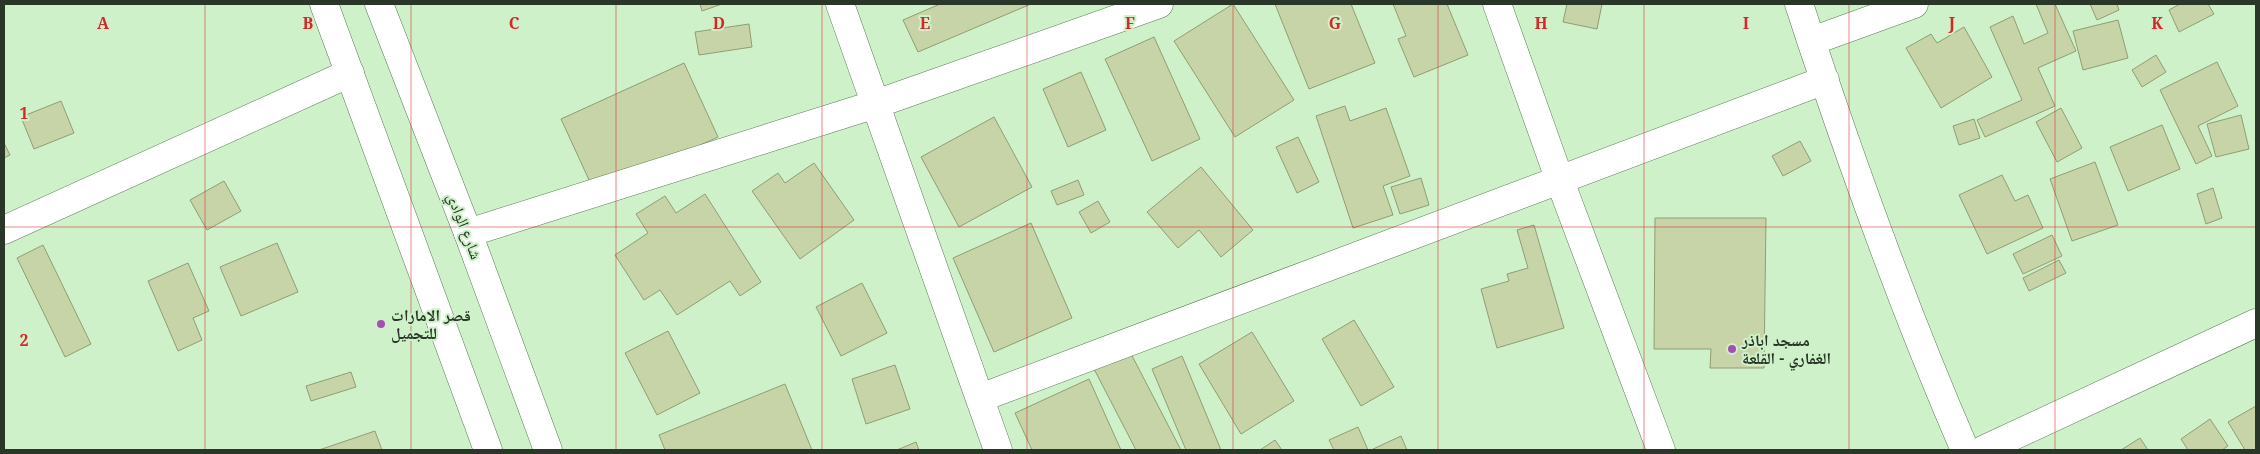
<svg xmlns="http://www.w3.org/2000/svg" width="2260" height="454" viewBox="0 0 2260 454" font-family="'Noto Serif','Noto Naskh Arabic',serif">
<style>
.building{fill:#c6d4a7;stroke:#909d72}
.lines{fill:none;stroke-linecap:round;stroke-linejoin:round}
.minor-casing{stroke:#5b7957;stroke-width:29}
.major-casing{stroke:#5b7957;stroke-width:29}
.minor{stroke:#fff;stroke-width:28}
.major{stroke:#fff;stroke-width:28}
.grid{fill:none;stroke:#d62828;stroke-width:1;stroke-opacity:0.55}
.poi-dot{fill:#a74cb7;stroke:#cff1ca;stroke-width:2}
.labels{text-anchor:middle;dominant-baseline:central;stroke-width:4;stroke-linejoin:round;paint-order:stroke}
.street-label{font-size:16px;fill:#2a3728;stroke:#cff1ca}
.poi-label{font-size:16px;font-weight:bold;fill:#2a3728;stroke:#cff1ca;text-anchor:start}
.grid-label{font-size:16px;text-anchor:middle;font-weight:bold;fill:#d62828;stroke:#cff1ca;stroke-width:4;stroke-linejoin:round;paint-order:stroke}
</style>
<rect width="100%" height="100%" fill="#cff1ca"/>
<path class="building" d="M700 4H722L702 11Z
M940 4H1031L918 52 903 20Z
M1233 4 1294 100 1235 137 1174 41Z
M1275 4H1351L1375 63 1309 89Z
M1393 4H1447L1468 55 1414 77 1398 39 1406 36Z
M1567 4H1602L1597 29 1563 22Z
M2036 4H2055L2076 51 2038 68 2055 106 1985 137 1977 120 2022 100 1990 27 2013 16 2024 44 2048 33Z
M2090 4H2117L2119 10 2097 20Z
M2180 4H2208L2214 14 2179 32 2169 10Z
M2118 20 2128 58 2083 70 2073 31Z
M749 24 752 47 699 55 695 32Z
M1964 27 1992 77 1941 108 1906 48 1931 34 1937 43Z
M1154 37 1200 139 1152 161 1105 59Z
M2156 55 2166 72 2142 87 2132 70Z
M2217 62 2238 106 2198 126 2212 156 2196 164 2160 90Z
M684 63 718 137 595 193 561 119Z
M1081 72 1106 130 1068 147 1043 89Z
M61 101 74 133 34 149 21 117Z
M1345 106 1350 121 1386 108 1410 176 1383 186 1393 215 1353 228 1316 116Z
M2061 108 2082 148 2057 162 2036 122Z
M2241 115 2249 149 2216 157 2207 124Z
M994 117 1032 187 959 227 921 157Z
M1974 119 1980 138 1959 145 1953 126Z
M2162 125 2180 169 2128 191 2110 147Z
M1298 137 1319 182 1297 193 1276 147Z
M1800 141 1811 161 1783 176 1772 156Z
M4 143 10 155 4 158Z
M2095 162 2118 225 2072 241 2050 179Z
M814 163 854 220 800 259 752 191 778 173 785 183Z
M1201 167 1253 230 1221 257 1199 230 1178 248 1147 212Z
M2002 175 2015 201 2028 195 2043 228 1987 254 1959 195Z
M1421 178 1429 205 1400 214 1391 187Z
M1078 180 1084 195 1057 205 1051 191Z
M224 181 241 211 207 230 190 200Z
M2213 188 2222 218 2206 224 2197 194Z
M705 194 761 282 740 296 730 281 677 315 660 290 644 300 615 255 648 233 636 214 665 196 676 213Z
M1098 201 1110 222 1091 233 1079 212Z
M1655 218H1766L1764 368H1710L1711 349H1654Z
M1031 223 1072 318 994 352 953 258Z
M1534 225 1564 328 1497 348 1481 289 1509 281 1507 274 1528 268 1517 230Z
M2052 235 2062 256 2023 274 2013 254Z
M277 243 298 292 241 316 220 267Z
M43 245 91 344 65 357 17 258Z
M2059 260 2066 273 2029 291 2023 278Z
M188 263 209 311 193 318 202 340 178 351 148 281Z
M862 283 887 333 841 356 816 307Z
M1354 320 1394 387 1361 406 1322 339Z
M668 331 700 393 657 415 625 353Z
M1252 332 1294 401 1241 434 1199 364Z
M1128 348 1181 450H1136L1093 367Z
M1182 356 1221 450H1186L1152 369Z
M895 365 910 409 866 424 852 379Z
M351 372 356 387 311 401 306 386Z
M1089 379 1121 450H1032L1015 413Z
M785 384 812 450H665L659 435Z
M2256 406V450H2245L2228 422Z
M2210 419 2228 446 2222 450H2188L2181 439Z
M1358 427 1368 450H1334L1329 440Z
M375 431 382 450H319Z
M1401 436 1407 450H1371Z
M2140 438 2148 450H2121Z
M1275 440 1282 450H1260Z
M916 442 919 450H897Z"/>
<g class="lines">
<g class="minor-casing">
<path id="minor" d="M840 4 998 450
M1497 4 1560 181 1661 450
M1799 4C1848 154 1902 305 1965 450
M1812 41 1914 4
M4 230 350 73
M468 233 876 104 1159 4
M980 398 1825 80
M1983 450 2256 323"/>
</g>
<g class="major-casing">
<path id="major" d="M324 4 488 450
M379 4 468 233 548 450"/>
</g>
<use href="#minor" class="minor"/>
<use href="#major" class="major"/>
</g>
<path class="grid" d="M205 4V450M411 4V450M616 4V450M822 4V450M1027 4V450M1233 4V450M1438 4V450M1644 4V450M1849 4V450M2055 4V450M4 227H2256"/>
<g class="poi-dot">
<circle cx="381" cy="324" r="5"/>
<circle cx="1732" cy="349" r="5"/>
</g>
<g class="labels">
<g class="street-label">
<text transform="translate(465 226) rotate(69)">شارع الوادي</text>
</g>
<g class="poi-label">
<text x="391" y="315">قصر الامارات<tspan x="391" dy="18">للتجميل</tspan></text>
<text x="1742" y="340">مسجد اباذر<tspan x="1742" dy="18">الغفاري - القلعة</tspan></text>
</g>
</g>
<g class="grid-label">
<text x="103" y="29">A</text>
<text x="308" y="29">B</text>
<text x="514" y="29">C</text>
<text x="719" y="29">D</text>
<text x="925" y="29">E</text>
<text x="1130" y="29">F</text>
<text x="1335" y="29">G</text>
<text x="1541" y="29">H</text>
<text x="1746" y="29">I</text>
<text x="1952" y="29">J</text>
<text x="2157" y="29">K</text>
<text x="24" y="119">1</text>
<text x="24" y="346">2</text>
</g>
<rect width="2260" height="454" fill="none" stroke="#2a3728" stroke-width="10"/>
</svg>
